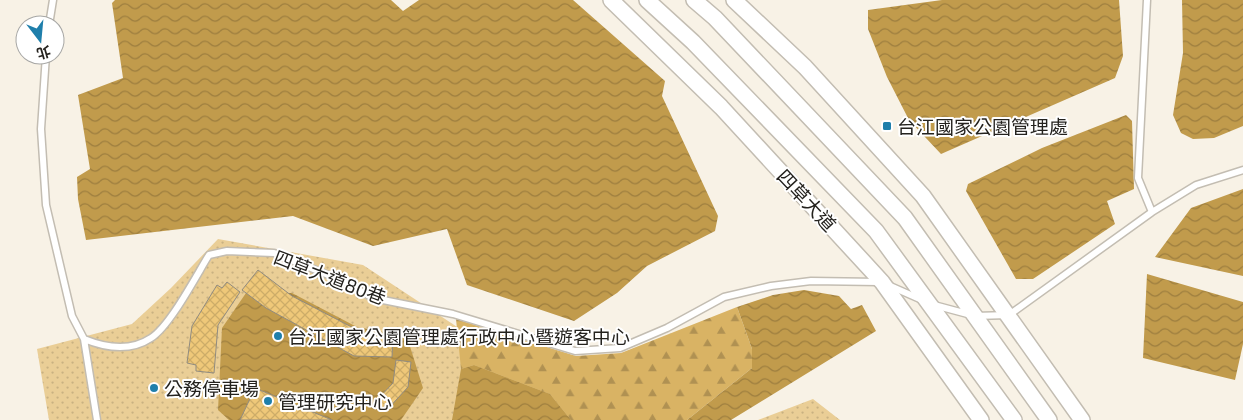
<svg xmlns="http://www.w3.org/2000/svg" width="1243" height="420" viewBox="0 0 1243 420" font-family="'Exo 2','Noto Sans TC',sans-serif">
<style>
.grass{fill:url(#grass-dots)}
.forest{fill:url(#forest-firs)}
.water{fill:url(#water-waves)}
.building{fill:url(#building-cross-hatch);stroke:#908b80}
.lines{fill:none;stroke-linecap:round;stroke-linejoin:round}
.service-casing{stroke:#c3bdb2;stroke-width:9}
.tertiary-casing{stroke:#c3bdb2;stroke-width:18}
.service{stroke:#fff;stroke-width:6}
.tertiary{stroke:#fff;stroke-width:15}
.poi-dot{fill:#1f7fab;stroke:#fff;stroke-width:2}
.labels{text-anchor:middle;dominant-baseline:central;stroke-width:4;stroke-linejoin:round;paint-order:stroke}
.poi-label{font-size:19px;fill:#24221e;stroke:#fff;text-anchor:start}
.street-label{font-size:19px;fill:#24221e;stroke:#fff}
</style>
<defs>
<pattern id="grass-dots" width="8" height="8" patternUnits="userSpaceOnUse" patternTransform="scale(1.25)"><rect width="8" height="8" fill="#eace96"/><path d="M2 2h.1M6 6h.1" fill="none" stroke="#c9b181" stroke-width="1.8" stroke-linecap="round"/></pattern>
<pattern id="forest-firs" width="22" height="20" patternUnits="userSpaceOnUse" patternTransform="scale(1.25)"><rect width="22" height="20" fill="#d9b364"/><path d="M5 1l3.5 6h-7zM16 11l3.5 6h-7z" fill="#b09152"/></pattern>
<pattern id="water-waves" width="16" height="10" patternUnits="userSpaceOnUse" patternTransform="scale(1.25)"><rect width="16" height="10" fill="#c19b4c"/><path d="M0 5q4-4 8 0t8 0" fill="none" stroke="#9d7e3f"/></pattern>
<pattern id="building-cross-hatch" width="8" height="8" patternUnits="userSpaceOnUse" patternTransform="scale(1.25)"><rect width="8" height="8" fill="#efc879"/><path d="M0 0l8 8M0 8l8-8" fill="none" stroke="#cdac68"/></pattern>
</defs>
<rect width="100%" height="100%" fill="#f8f2e6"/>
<path class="grass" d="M218 239 363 265 577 406 580 420H49L37 349 132 324 171 288Z
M813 399 840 420H758Z"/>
<path class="forest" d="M737 307 752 349V368L687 420H571L550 394 474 365 461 369 456 319 576 356 621 353Z"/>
<path class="water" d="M115 0H391L403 11 419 0H573L665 81 662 96 718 216 715 231 647 266 617 293 574 321 467 285 447 229 373 246 293 216 86 240 78 199 77 177 90 169 78 95 123 78 112 3Z
M942 0H1119L1123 56 1115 78 941 154 909 120 887 77 868 29V10Z
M1182 0H1243V126L1214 138 1193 139 1181 133 1173 115 1183 53Z
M1126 115 1132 121 1134 189 1107 201 1115 224 1033 279H1016L966 191 968 184 1042 148Z
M1243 189V276L1155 257 1191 208Z
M1147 274 1243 302V344L1235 380 1143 358Z
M804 290 839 296 851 309 862 305 876 331 731 420H687L752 368V349L737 307 773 295Z
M246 293H292L357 327 395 334 408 340 423 388 401 420H229L218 410 222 328Z
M474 365 550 394 571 420H452L461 369Z"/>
<path class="building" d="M258 270 292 296 367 335 393 336 392 357 354 356 266 308 242 290Z
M227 282 240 292 218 325 214 373 196 371V365L187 363 192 326 217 285 222 288Z
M396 360 411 362 408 387 386 411 376 401 393 383Z
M255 388 332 420H240Z"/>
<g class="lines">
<g class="service-casing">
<path id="service" d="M1147 0 1138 178 1152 212
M49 25 53 0
M46 55 41 129 46 205 72 316 84 339C106 348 130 352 151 338 170 326 196 276 209 255L227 251 274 253 343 281 373 298 453 314 575 351 620 348 667 328 724 297 771 286 811 281 879 282
M888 285 922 300
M934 305 975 316 1009 315 1152 212 1196 185 1243 170
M84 339 97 420"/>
</g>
<g class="tertiary-casing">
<path id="tertiary" d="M611 0 721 107 882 282 981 420
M647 0 693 42 876 231 1014 420
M694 0 715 18 905 218 1049 420
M734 0 805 67 923 196 1082 420"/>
</g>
<use href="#service" class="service"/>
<use href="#tertiary" class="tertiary"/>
</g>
<g class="poi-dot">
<rect x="882" y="121" width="10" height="10" rx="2.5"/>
<circle cx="278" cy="336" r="5"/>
<circle cx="154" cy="388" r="5"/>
<circle cx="268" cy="401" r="5"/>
</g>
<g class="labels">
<g class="poi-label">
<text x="897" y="126">台江國家公園管理處</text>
<text x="288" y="336">台江國家公園管理處行政中心暨遊客中心</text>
<text x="164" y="388">公務停車場</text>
<text x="278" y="401">管理研究中心</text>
</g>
<g class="street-label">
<text transform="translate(807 200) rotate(47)">四草大道</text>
<text transform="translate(330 277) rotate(21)">四草大道80巷</text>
</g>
</g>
<g transform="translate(40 40) rotate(164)"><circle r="24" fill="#ffffff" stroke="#a7a7a5"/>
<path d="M0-4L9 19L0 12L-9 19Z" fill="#1f7fab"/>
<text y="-8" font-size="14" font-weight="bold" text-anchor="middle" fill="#24221e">北</text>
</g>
</svg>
